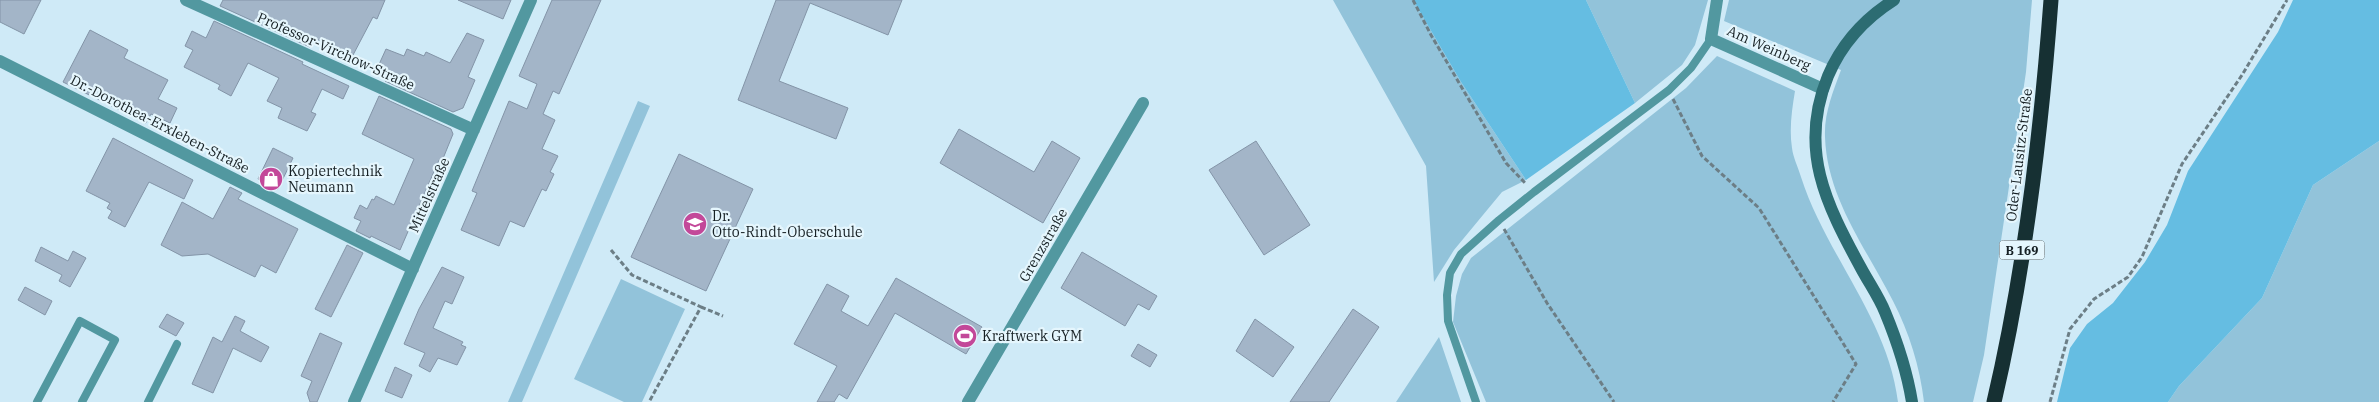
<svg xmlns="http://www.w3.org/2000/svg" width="2379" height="402" viewBox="0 0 2379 402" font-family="'IBM Plex Serif',serif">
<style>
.green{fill:#92c3da}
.forest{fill:#65bde2}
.building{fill:#a3b5c8;stroke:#8394a7}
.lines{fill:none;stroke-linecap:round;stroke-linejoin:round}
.path{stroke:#6c7e86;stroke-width:3;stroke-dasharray:5 2.5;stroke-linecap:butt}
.lane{stroke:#5298a0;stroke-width:8}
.street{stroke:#5298a0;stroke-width:12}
.secondary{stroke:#2c6c72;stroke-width:12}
.highway{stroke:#163033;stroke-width:15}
.labels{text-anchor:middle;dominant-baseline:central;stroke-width:4.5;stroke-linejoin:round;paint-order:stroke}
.shield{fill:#e5f6fd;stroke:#546065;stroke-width:1}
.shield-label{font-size:12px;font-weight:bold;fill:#162024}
.street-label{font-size:14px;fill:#162024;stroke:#e5f6fd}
.poi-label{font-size:14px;fill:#162024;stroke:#e5f6fd;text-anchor:start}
</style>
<rect width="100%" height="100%" fill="#cfeaf7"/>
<path class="green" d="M1333 0H1413L1461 82 1526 180 1502 192 1454 250 1434 282 1426 166Z
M1586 0H1708L1695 45 1682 65 1635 103Z
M1729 0H2032L2026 72 1984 355 1973 402H1924C1920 367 1909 332 1893 301 1866 248 1827 198 1825 137 1824 113 1833 92 1841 70L1724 21Z
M1717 56 1795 91C1792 109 1789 129 1792 148 1793 157 1798 167 1801 177 1826 255 1888 319 1898 402H1486L1453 322 1456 296 1462 274 1471 258 1686 88Z
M638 101 650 106 522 402H508Z
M2379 141V402H2168L2179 386 2262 298 2313 185Z
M621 279 685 309 642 402H624L574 379Z
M1439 337 1461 402H1396Z"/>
<path class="forest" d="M1413 0H1586L1635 103 1526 180 1461 82Z
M2293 0H2379V141L2313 185 2262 298 2179 386 2168 402H2057L2070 348 2087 324 2113 303 2145 262 2167 225 2188 171 2278 32Z"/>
<path class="building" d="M0 0H41L24 34 0 22Z
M223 0H385L377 19 373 17 353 55 314 38 310 47 220 6Z
M458 0H511L503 19Z
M552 0H601L559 94 553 91 543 114 555 120 542 149 558 156 550 172 554 174 546 191 542 189 524 227 510 221 499 246 461 230 477 193 472 191 509 101 527 109 537 84 519 76Z
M776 0H902L888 35 810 3 779 81 848 108 836 139 738 100Z
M214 21 303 62 302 64 317 71 349 86 343 99 322 89 311 112 316 114 307 131 278 118 282 108 267 101 279 78 248 63 231 96 218 89 220 85 184 67 193 50 185 46 192 31 206 38Z
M90 30 128 50 124 58 168 80 158 99 177 108 170 123 151 114 146 123 63 82Z
M467 33 484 40 468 77 475 80 463 108 453 112 385 81 388 76 376 71 386 49 404 56 407 49 424 56 426 52 450 63Z
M379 96 451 129 453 134 442 161 439 160 400 250 371 236 370 238 356 231 361 221 354 218 360 205 367 209 372 199 374 200 376 196 394 205 414 159 362 134Z
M959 129 1034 172 1052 141 1080 158 1043 223 940 163Z
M113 138 193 180 184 199 149 182 125 227 108 218 112 211 107 208 110 203 86 191Z
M1256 141 1310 225 1264 255 1209 170Z
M273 148 293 158 278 189 258 179Z
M679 154 753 189 706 291 631 257Z
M230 187 242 193 238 199 298 229 276 273 261 265 255 277 208 254 182 256 161 245 182 202 213 219Z
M347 245 363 253 331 317 315 309Z
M41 247 68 261 73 251 86 258 70 287 59 281 62 275 35 261Z
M1082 252 1157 296 1149 310 1138 304 1125 326 1061 288Z
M442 267 464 277 452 304 445 301 433 328 463 342 461 345 466 347 457 365 438 358 430 372 419 366 425 353 404 344 419 309Z
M896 278 982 327 966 354 895 313 847 399 839 394 834 402H817L837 366 794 344 827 284 849 296 841 311 868 326Z
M25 287 52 301 45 315 18 300Z
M1353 309 1379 327 1329 402H1290Z
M167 314 184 323 176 336 159 327Z
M235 316 245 321 240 331 269 347 261 362 233 348 213 393 192 384 213 337 222 342Z
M1255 319 1294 347 1273 377 1236 351Z
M320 333 342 343 317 402H310L307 393 312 381 301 376Z
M1138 344 1157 355 1150 367 1131 356Z
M395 367 412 375 402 398 385 391Z"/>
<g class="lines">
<path class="path" d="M1413 0 1431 35 1506 163 1526 184
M1673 99 1702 156 1759 208 1856 364 1833 402
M1504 229 1547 303 1614 402
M611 250 632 275 701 307 649 402
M701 307 723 316
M2050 402 2070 329 2094 299 2128 277 2142 257 2182 164 2242 75 2287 0"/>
<path class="lane" d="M37 402 80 321 115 340 82 402
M148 402 177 344
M1476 402 1448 321 1447 295 1450 273 1461 254 1499 220 1534 192 1669 90 1691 68 1711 39"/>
<path class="street" d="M186 0 474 130
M1717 0 1711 39 1823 89
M0 61 413 269
M354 402 531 0
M968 402 1143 103"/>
<path class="secondary" d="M1894 0C1864 19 1842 43 1828 76 1798 149 1826 204 1861 268 1869 283 1879 297 1885 312 1897 341 1907 371 1912 402"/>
<path class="highway" d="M1994 402C2025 270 2041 135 2051 0"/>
</g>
<defs>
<g id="shop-disc" transform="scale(1.25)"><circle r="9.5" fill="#c34899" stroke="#e5f6fd"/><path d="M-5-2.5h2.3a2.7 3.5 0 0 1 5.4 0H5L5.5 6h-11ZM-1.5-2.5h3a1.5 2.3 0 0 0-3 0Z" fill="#fff"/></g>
<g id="school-disc" transform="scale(1.25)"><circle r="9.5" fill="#c34899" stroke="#e5f6fd"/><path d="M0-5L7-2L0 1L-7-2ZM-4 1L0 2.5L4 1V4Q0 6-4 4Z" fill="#fff"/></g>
<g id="stadium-disc" transform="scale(1.25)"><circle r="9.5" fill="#c34899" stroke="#e5f6fd"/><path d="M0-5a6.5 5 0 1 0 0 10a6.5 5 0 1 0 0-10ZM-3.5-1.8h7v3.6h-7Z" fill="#fff"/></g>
</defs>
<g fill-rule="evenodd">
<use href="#shop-disc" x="271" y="179"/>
<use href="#school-disc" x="695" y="224"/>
<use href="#stadium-disc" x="965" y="336"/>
</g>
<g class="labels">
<rect class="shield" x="1999.5" y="240.5" width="45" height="19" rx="4"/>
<g class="shield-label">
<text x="2022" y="250">B 169</text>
</g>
<g class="street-label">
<text transform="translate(1769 48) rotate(24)">Am Weinberg</text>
<text transform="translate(336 51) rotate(24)">Professor-Virchow-Straße</text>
<text transform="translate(160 124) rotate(27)">Dr.-Dorothea-Erxleben-Straße</text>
<text transform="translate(2019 155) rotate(-83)">Oder-Lausitz-Straße</text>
<text transform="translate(429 195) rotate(-66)">Mittelstraße</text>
<text transform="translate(1043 245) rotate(-60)">Grenzstraße</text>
</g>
<g class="poi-label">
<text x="288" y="171">Kopiertechnik<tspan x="288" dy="16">Neumann</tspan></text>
<text x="712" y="216">Dr.<tspan x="712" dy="16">Otto-Rindt-Oberschule</tspan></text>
<text x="982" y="336">Kraftwerk GYM</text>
</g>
</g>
</svg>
